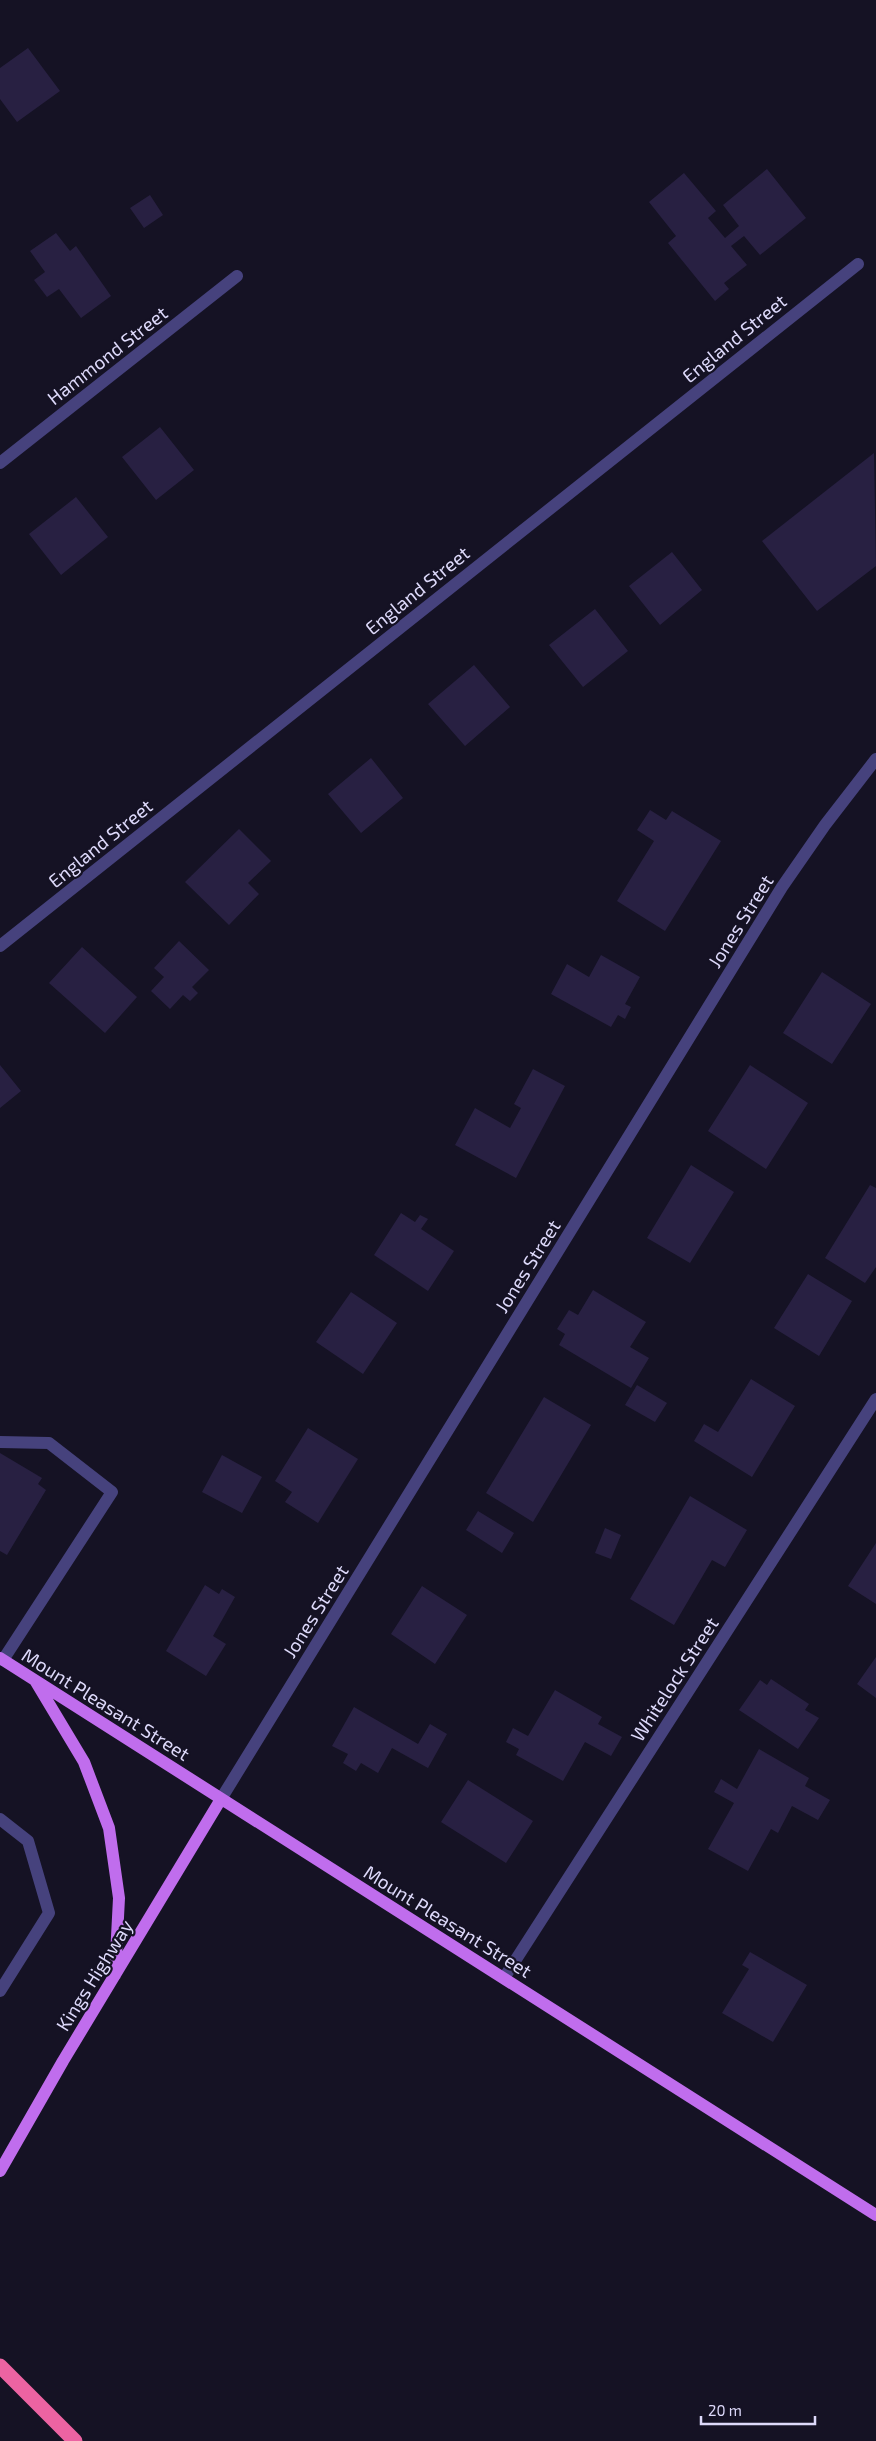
<svg xmlns="http://www.w3.org/2000/svg" width="876" height="2441" viewBox="0 0 876 2441" font-family="'Exo 2',sans-serif">
<style>
.building{fill:#282042}
.lines{fill:none;stroke-linecap:round;stroke-linejoin:round}
.minor{stroke:#46427d;stroke-width:12}
.major{stroke:#c06ded;stroke-width:12}
.highway{stroke:#ec63a2;stroke-width:15}
.labels{text-anchor:middle;dominant-baseline:central;stroke-width:4.5;stroke-linejoin:round;paint-order:stroke}
.street-label{font-size:19px;fill:#ddd9fa;stroke:#151224}
</style>
<rect width="100%" height="100%" fill="#151224"/>
<path class="building" d="M28 48 60 91 17 122 0 99V68Z
M767 169 806 218 760 255 744 236 731 246 747 265 724 283 729 289 715 301 668 243 676 236 649 202 684 173 716 211 708 218 725 238 739 226 723 205Z
M150 195 163 215 144 228 130 208Z
M56 233 70 251 76 246 111 296 81 318 59 289 47 297 34 280 45 272 30 251Z
M160 427 194 470 156 500 122 457Z
M874 453 876 566 817 611 762 541Z
M76 497 108 537 61 575 29 534Z
M672 552 702 590 660 625 629 586Z
M595 609 628 651 583 687 549 645Z
M474 665 510 707 465 746 428 704Z
M371 758 403 798 361 833 328 794Z
M650 810 666 820 672 811 721 841 665 931 617 901 654 841 637 830Z
M239 829 271 861 248 883 259 894 229 925 185 882Z
M179 941 209 970 192 987 198 993 190 1001 183 995 170 1009 151 991 164 977 154 968Z
M82 947 137 997 105 1033 49 983Z
M601 955 640 977 625 1004 631 1007 625 1019 618 1015 611 1027 551 994 567 964 589 977Z
M822 972 871 1004 832 1064 783 1033Z
M0 1065 21 1091 0 1108Z
M750 1065 808 1103 766 1169 708 1131Z
M533 1069 565 1086 516 1178 455 1145 475 1108 510 1128 521 1108 514 1104Z
M691 1165 734 1192 690 1263 647 1238Z
M870 1185 876 1188V1267L865 1283 825 1258Z
M401 1213 415 1222 420 1215 428 1219 421 1229 454 1251 428 1291 374 1255Z
M808 1274 852 1301 819 1356 774 1328Z
M593 1290 646 1322 630 1347 649 1358 631 1388 559 1345 565 1334 557 1329 569 1310 578 1315Z
M351 1292 397 1323 363 1374 316 1342Z
M751 1379 795 1406 752 1477 694 1441 704 1424 718 1432Z
M637 1385 667 1403 655 1422 625 1405Z
M544 1397 591 1425 533 1522 486 1493Z
M308 1428 358 1459 318 1523 285 1502 292 1492 275 1481Z
M0 1453 42 1478 38 1484 46 1490 7 1555 0 1551Z
M222 1455 262 1477 242 1513 202 1492Z
M690 1496 747 1530 725 1567 712 1560 674 1625 630 1599Z
M478 1511 514 1533 502 1553 466 1530Z
M605 1528 621 1535 611 1559 595 1553Z
M876 1543V1604L848 1586Z
M205 1585 219 1594 222 1589 235 1597 213 1636 226 1644 206 1676 166 1651Z
M422 1586 467 1615 435 1664 391 1634Z
M876 1657V1698L857 1684Z
M771 1679 809 1704 805 1710 819 1718 798 1749 739 1710 760 1680 767 1685Z
M555 1690 602 1717 598 1724 622 1737 611 1756 585 1742 563 1781 516 1755 519 1749 506 1742 513 1728 528 1736Z
M354 1707 418 1744 430 1724 447 1734 428 1768 392 1748 378 1773 361 1763 356 1771 343 1763 348 1754 332 1746Z
M759 1749 809 1778 805 1786 830 1800 818 1820 792 1806 778 1833 771 1829 748 1871 708 1849 734 1803 714 1792 721 1779 737 1789Z
M468 1780 533 1821 506 1863 441 1822Z
M750 1952 807 1985 773 2042 722 2013 749 1969 742 1965Z"/>
<g class="lines">
<path class="minor" d="M0 463 237 276
M0 946 858 264
M0 1442 49 1443 112 1492 3 1660
M221 1799 782 887 825 825 876 759
M0 1819 28 1841 49 1913 0 1991
M504 1978 876 1399"/>
<path class="major" d="M0 1658 876 2215
M36 1682 84 1762 109 1828 119 1898 115 1975
M0 2171 63 2061 221 1799"/>
<path class="highway" d="M0 2366 75 2441"/>
</g>
<g class="labels">
<g class="street-label">
<text transform="translate(734 338) rotate(-39)">England Street</text>
<text transform="translate(107 355) rotate(-38)">Hammond Street</text>
<text transform="translate(417 590) rotate(-39)">England Street</text>
<text transform="translate(100 843) rotate(-39)">England Street</text>
<text transform="translate(740 921) rotate(-58)">Jones Street</text>
<text transform="translate(527 1266) rotate(-58)">Jones Street</text>
<text transform="translate(315 1611) rotate(-58)">Jones Street</text>
<text transform="translate(674 1679) rotate(-57)">Whitelock Street</text>
<text transform="translate(106 1704) rotate(32)">Mount Pleasant Street</text>
<text transform="translate(448 1921) rotate(32)">Mount Pleasant Street</text>
<text transform="translate(94 1975) rotate(-58)">Kings Highway</text>
</g>
</g>
<path d="M701 2416v8h114v-8" fill="none" stroke="#ddd9fa" stroke-width="2.5"/>
<text x="708" y="2416" font-size="15" fill="#ddd9fa" stroke="#151224" stroke-width="4" paint-order="stroke">20 m</text>
</svg>
